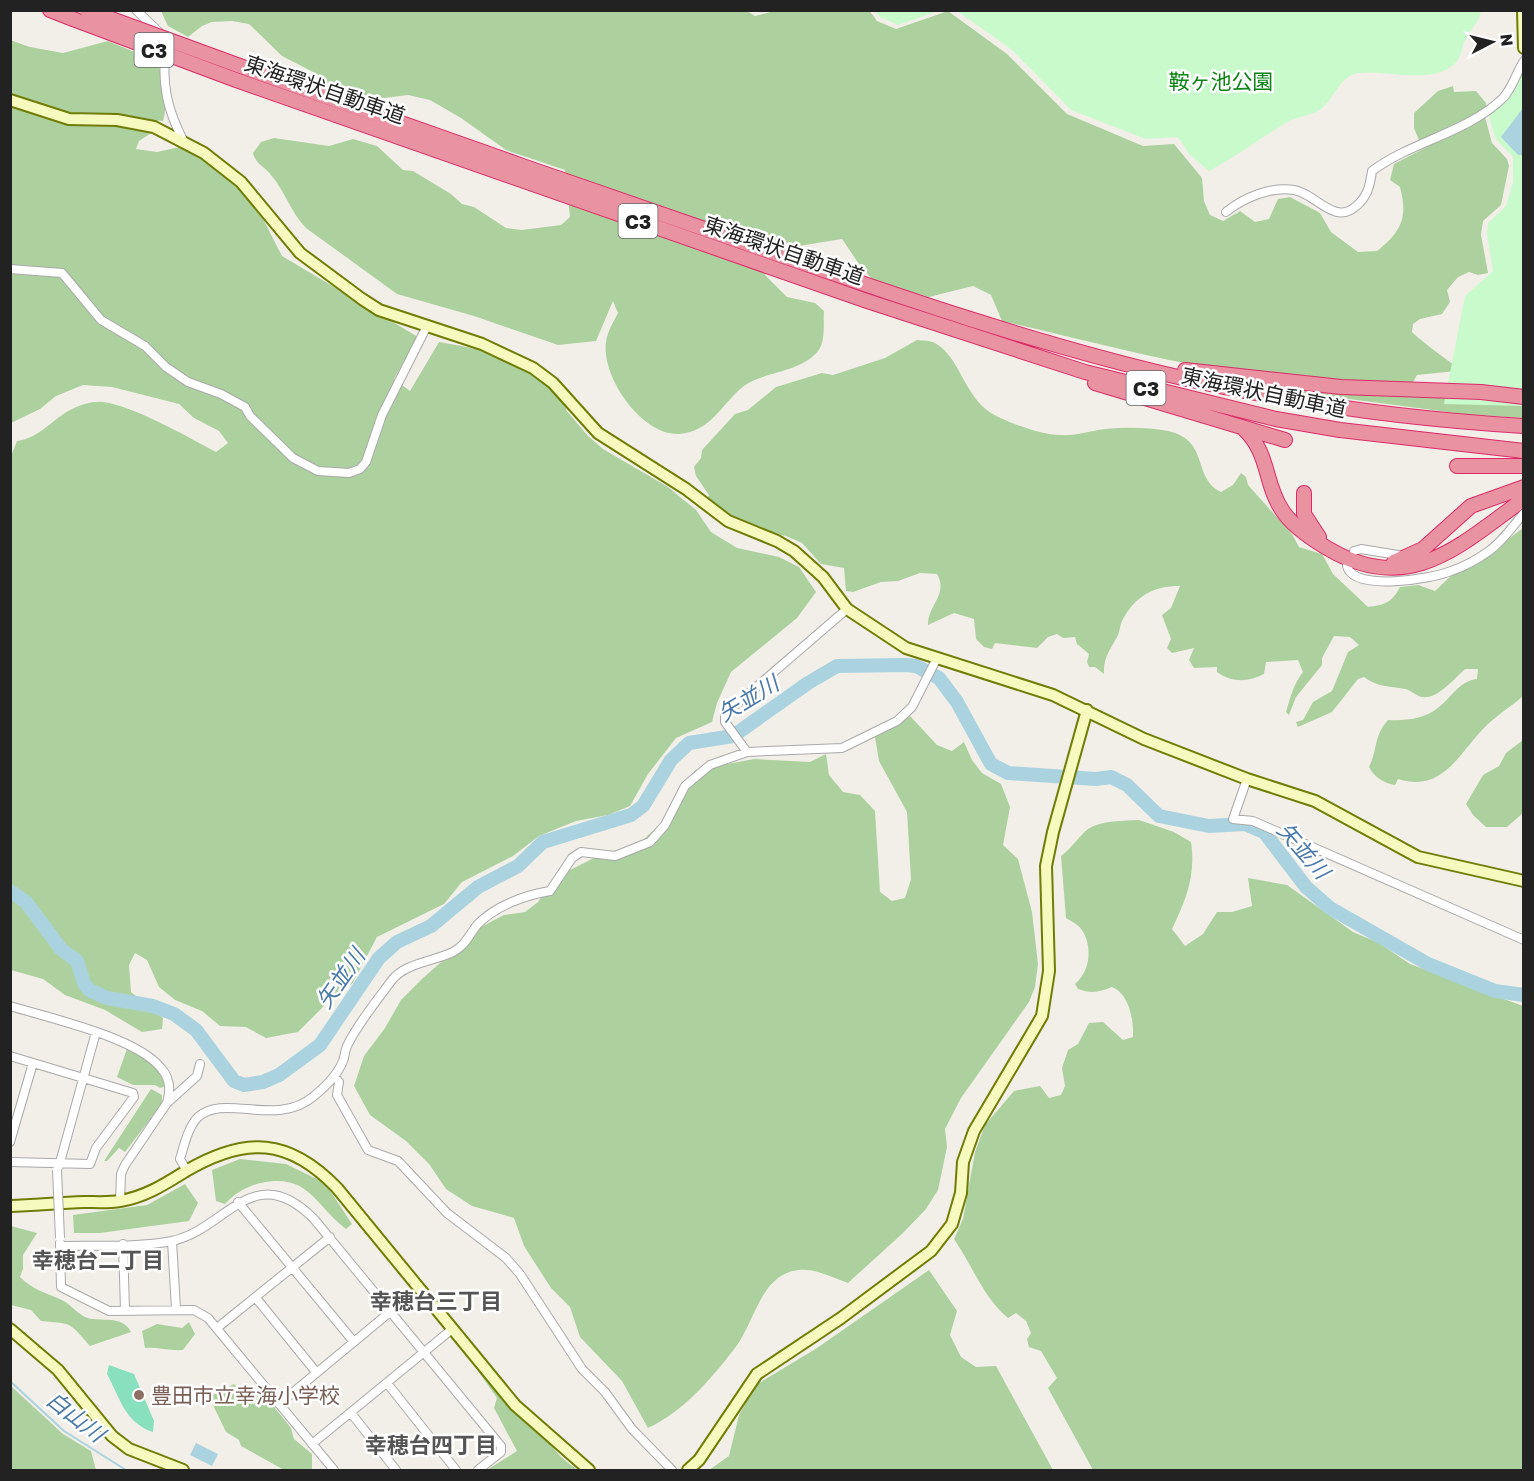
<svg xmlns="http://www.w3.org/2000/svg" width="1534" height="1481" viewBox="0 0 1534 1481" font-family="'Golos Text','Noto Sans JP',sans-serif">
<style>
.forest{fill:#add19e}
.park{fill:#c8facc}
.pitch{fill:#88e0be}
.water{fill:#aad3df}
.lines{fill:none;stroke-linecap:round;stroke-linejoin:round}
.stream{stroke:#aad3df;stroke-width:2}
.river{stroke:#aad3df;stroke-width:14}
.street-casing{stroke:#a9a9a9;stroke-width:10}
.secondary-casing{stroke:#707d05;stroke-width:14}
.highway-casing{stroke:#dc2a67;stroke-width:16}
.street{stroke:#fff;stroke-width:8}
.secondary{stroke:#f7fabf;stroke-width:10}
.highway{stroke:#e892a2;stroke-width:14}
.street-bridge-casing{stroke:#a9a9a9;stroke-width:10;stroke-linecap:butt}
.highway-bridge-casing{stroke:#dc2a67;stroke-width:16;stroke-linecap:butt}
.street-bridge{stroke:#fff;stroke-width:8}
.highway-bridge{stroke:#e892a2;stroke-width:14}
.education-dot{fill:#8d6e63;stroke:#fff;stroke-width:2}
.labels{text-anchor:middle;dominant-baseline:central;stroke-width:5;stroke-linejoin:round;paint-order:stroke}
.shield{fill:#fff;stroke:#646464;stroke-width:1.5}
.shield-label{font-size:20px;font-weight:bold;fill:#222}
.park-label{font-size:21px;fill:#0c8416;stroke:#fff}
.street-label{font-size:21px;fill:#222;stroke:#fff}
.education-label{font-size:21px;fill:#785e54;stroke:#fff;text-anchor:start}
.water-label{font-size:22px;font-style:italic;fill:#4a7aab;stroke:#fff}
.neighbourhood-label{font-size:22px;font-weight:bold;fill:#555;stroke:#fff}
</style>
<rect width="100%" height="100%" fill="#f2efe9"/>
<path class="forest" d="M745 10 755 16 778 10H869L877 21 896 29 948 11 1007 54 1067 114 1143 146 1174 144 1202 178 1204 201 1210 215 1223 221 1240 211 1255 222 1269 219 1278 199 1290 197 1320 213 1331 232 1358 252 1377 251C1402 231 1408 217 1400 187L1390 180 1394 164 1485 117 1492 143 1507 159 1509 166 1501 205 1483 221 1481 235 1488 273 1478 275 1469 272 1458 277 1447 290 1450 302 1442 314 1420 319 1413 324 1412 332C1414 335 1450 363 1455 365L1456 371 1417 375 1412 384C1349 381 1283 381 1221 370 1147 357 1075 338 1002 321L991 295 973 286 929 297 874 281 861 267 842 239 799 246 778 243 765 275 787 297 815 303 824 311C823 323 826 341 818 351 800 373 765 371 744 386 722 403 711 432 679 434 642 436 601 377 606 342 607 332 614 321 618 313L613 301 596 341 558 345 474 316 397 294 306 228C291 213 285 191 271 175 264 166 256 164 253 153L261 142 274 138 329 146 353 139 377 146 403 170 413 171 451 194 462 204 474 207 506 228 522 230 561 225 570 217 565 170 506 150 461 118 430 100 408 95 360 101 326 88 317 74 282 56 249 24 232 21 212 22 202 26 188 37 168 26 161 11Z
M10 40 30 47 63 53 108 41 156 61C164 76 168 105 163 121L70 114 11 95Z
M1453 86 1454 92 1476 91 1486 103V109L1420 143 1414 128V113L1438 91Z
M10 105 70 123 115 125 153 132 139 141 136 149 157 152 180 147 190 149 237 185 255 203 282 256 418 337 394 379 410 391 439 342C499 352 523 361 566 404V410L588 436 603 449 668 487 696 510 711 532 737 548 779 557 799 567 816 592 797 618 731 672 717 703 712 722 676 738 648 774 630 806 608 815 576 821 539 836 513 856 462 882 444 904 377 937 352 984 342 988 298 1032 266 1038 246 1027 220 1026 202 1011 175 1000 159 987 147 960 135 953 129 965 131 992 163 1018 162 1029 142 1032 105 1010 65 995 43 979 11 970 10 459 17 441C40 438 52 419 72 409 81 405 92 401 103 402 134 406 188 437 216 452L228 443 219 431 194 418 179 404 112 387 83 385 56 396 40 409 11 423Z
M917 340C923 341 930 340 935 343 960 357 964 396 991 413 1006 422 1042 435 1060 435 1075 436 1090 431 1105 429 1125 427 1148 427 1168 431 1210 440 1192 478 1221 492L1233 485 1241 473 1246 477 1248 485 1292 534 1299 547 1322 554 1333 574 1368 607C1384 605 1392 603 1400 587L1418 585 1435 591 1454 573 1491 552 1523 528V696C1511 707 1495 716 1483 729 1458 755 1442 793 1398 779L1395 785C1385 784 1373 776 1369 767 1378 749 1373 737 1388 720 1405 721 1425 719 1439 707 1453 696 1459 681 1477 679L1478 669H1465C1455 678 1437 700 1422 697 1416 696 1411 690 1405 689 1389 686 1377 687 1364 677L1358 679 1332 712 1298 727 1296 722 1303 720 1313 702 1332 691 1348 652 1359 645 1350 637 1334 636 1322 658V665L1296 697 1289 715 1286 712C1290 698 1294 683 1303 672L1298 660 1266 662 1264 674C1249 682 1232 683 1217 672V667L1194 668 1189 660 1194 648 1172 653 1167 648 1171 639 1162 615 1171 608 1180 586C1153 586 1135 596 1122 621 1120 625 1120 630 1118 635 1111 649 1103 657 1104 674L1095 667H1089L1087 662 1089 654 1077 644 1075 637 1063 638 1057 634 1048 637 1037 648 995 643 992 649 984 647 976 639 974 619 954 613 928 625C927 606 949 594 937 574L920 573 898 581 881 582 853 592 846 591 844 568 821 564 802 543 786 536 763 531 734 518 707 500 709 495 696 476 694 467 701 458 702 450 735 414 748 410 776 387 822 373 833 375 885 358Z
M1296 387 1434 396 1523 406V418L1463 414 1296 392Z
M910 716 937 745 952 751 964 742 972 760 982 773 1001 784 1010 807 1003 845 1018 859 1032 912 1038 964 1035 987 1029 1002 961 1098 945 1129 947 1147 938 1190 926 1209 903 1233 848 1283C834 1278 814 1268 799 1270 760 1274 755 1323 735 1348 711 1379 684 1411 648 1428L622 1381 580 1337 570 1307 551 1288 524 1246 514 1218 472 1206 446 1189 429 1164 406 1141 370 1115 354 1086 364 1056 385 1028 401 1000 423 978 481 927 504 915 525 912 538 902 554 878 604 853 627 848 644 839 672 813 695 770 754 759 810 762 826 754 829 775 843 792 860 795 875 811 880 892 892 901 905 898 911 879 907 812 879 761 875 737Z
M1523 740V813L1507 827H1486L1473 815 1466 804 1483 775 1499 766 1506 753Z
M1139 820 1174 832 1191 842C1196 875 1186 900 1172 929L1185 946 1203 934 1217 912H1232L1252 906 1248 878 1287 885 1353 932 1379 943 1410 964 1523 1006V1470H1093L1048 1388 1057 1378 1041 1351 1029 1347 1027 1339 1031 1333 1026 1321 1016 1313 1008 1318C983 1297 972 1265 954 1239L963 1219 975 1152 985 1125 1014 1091 1040 1086 1049 1098 1061 1095 1065 1086 1062 1068 1068 1050 1078 1044 1089 1023 1103 1022 1123 1040 1133 1037C1134 1021 1129 993 1112 987 1099 992 1092 994 1078 989L1075 984C1090 971 1093 947 1082 930 1079 925 1071 921 1066 918L1061 856C1072 848 1080 835 1088 829 1102 820 1123 821 1139 820Z
M128 1046 156 1058 166 1086 160 1088 155 1085H133L117 1077Z
M151 1089 162 1095V1104L125 1152 119 1148 107 1161H104Z
M240 1159 286 1164 325 1183 352 1224 346 1229C314 1205 309 1173 261 1183 247 1186 234 1194 225 1204L216 1201 212 1170Z
M185 1184 198 1203 189 1221 100 1233H74L73 1215 147 1205Z
M11 1226 37 1233 23 1255V1269L20 1277C33 1290 46 1293 62 1300 70 1304 77 1313 85 1317 99 1323 123 1314 131 1332L90 1346C68 1321 73 1324 41 1321L31 1310 11 1305Z
M929 1270 957 1311 950 1335 961 1357 976 1367 996 1366 1053 1470H709L729 1456 739 1415 756 1385 817 1348Z
M189 1322 195 1334 183 1350C169 1351 158 1347 145 1348L142 1331 157 1324 182 1328Z
M467 1346 561 1457 577 1470H487L517 1451 494 1408 497 1398 464 1351Z
M234 1384 241 1392 254 1394 271 1403 291 1428 294 1439 312 1454V1469L284 1470 241 1446 239 1440 226 1432 209 1397Z
M11 1386 63 1434 91 1451 96 1470H11Z"/>
<path class="park" d="M875 11H938L898 25 880 17Z
M957 11H1481C1479 23 1471 28 1466 38 1462 45 1462 53 1458 60 1436 90 1373 65 1352 75 1338 81 1333 100 1321 109 1311 116 1298 116 1287 122 1261 138 1237 156 1209 171L1190 155 1178 137 1146 139 1071 110 1011 49Z
M1523 65V406L1444 404 1465 296 1493 271 1487 234 1488 223 1506 206 1513 182V157L1495 138 1488 112Z"/>
<path class="pitch" d="M109 1365 134 1374 154 1421 153 1432C125 1423 120 1398 107 1374Z"/>
<path class="water" d="M1523 108V155H1518L1501 137Z
M196 1443 218 1454 212 1466 190 1455Z"/>
<g class="lines">
<path class="stream" d="M10 1381 64 1431 126 1470"/>
<path class="river" d="M10 891 26 902 61 949 77 961 84 983 89 990 107 998 153 1006 174 1014 196 1030 234 1081 244 1085 263 1082 279 1075 320 1045 379 958 397 942 431 926 478 887 518 866 543 842 631 815 643 806 671 760 689 743 733 736 808 683 837 666 905 665 916 666 939 678 957 702 991 764 1008 773 1096 779 1111 777 1127 785 1159 816 1209 826 1245 824 1264 832 1306 887 1330 908 1428 964 1495 991 1524 995"/>
<g class="street-casing">
<path id="street" d="M136 10 159 32
M166 50C161 84 168 111 183 140
M1226 212C1243 198 1271 186 1294 190 1315 193 1334 225 1355 207 1367 198 1370 186 1372 171 1412 141 1467 133 1503 98 1513 87 1516 73 1524 61
M10 269 62 273 101 320 145 346 166 367 188 382 221 394 245 407 250 416 293 458 318 471 349 473 360 469 366 462 382 415 427 326
M1354 551 1361 549 1398 555
M1347 566C1353 592 1432 579 1451 571 1463 567 1478 559 1489 551 1502 542 1513 526 1524 513
M747 752 725 722V714L847 609
M1247 779 1233 819 1253 821 1524 940
M10 1006C49 1018 136 1037 161 1068 170 1078 171 1090 167 1103L125 1165 121 1174 120 1201
M10 1056 133 1093 134 1097 96 1148 90 1164 10 1162
M334 1076 339 1082 337 1095 368 1150 398 1161 447 1213 506 1258 520 1274 582 1369 605 1392 632 1429 672 1470
M167 1103 197 1076 200 1064
M10 1142 33 1063
M59 1166 96 1032
M187 1171 180 1159C184 1146 188 1127 198 1117 224 1093 277 1128 314 1096 325 1087 338 1074 343 1061 345 1056 345 1049 348 1044 359 1022 378 999 392 980 405 963 435 961 453 952 466 945 469 935 477 925 495 906 525 895 550 891L572 858 581 852 615 856 650 842 665 825 685 786 710 765 747 752 842 748 897 721 912 707 936 660
M238 1202 354 1342
M172 1241 176 1309
M60 1243 61 1287 109 1311 194 1310 208 1318 334 1470
M123 1244 125 1310
M61 1246C97 1245 136 1248 172 1241 227 1229 253 1158 314 1219L501 1446V1452L478 1470
M256 1298 316 1372
M217 1328 330 1237
M387 1383 456 1470
M279 1404 390 1312
M351 1413 396 1470
M312 1444 451 1330"/>
</g>
<g class="secondary-casing">
<path id="secondary" d="M1523 10 1524 48
M10 100 69 119 117 120 154 127 204 153 241 182 300 253 362 299 379 310 482 344 533 368 553 383 598 433 686 489 728 521 777 541 794 551 823 577 847 609 906 648 1053 695 1144 739 1247 779 1315 801 1418 857 1524 881
M10 1206C35 1205 59 1203 84 1202 95 1202 109 1203 120 1201 145 1197 165 1184 186 1171 246 1136 289 1138 337 1188L515 1405 589 1470
M10 1329 58 1370 112 1436 129 1449 183 1470
M688 1470 699 1460 757 1374 841 1318 931 1251 952 1224 961 1193 963 1162 974 1131 1042 1016 1049 971 1046 866 1053 832 1087 710"/>
</g>
<g class="highway-casing">
<path id="highway" d="M50 10 73 19
M240 66C400 123 561 180 722 235 872 287 1023 341 1178 377 1291 403 1407 419 1524 426
M236 80 867 301 1085 372 1276 419 1340 430 1524 451
M1185 370 1341 387 1481 392 1524 397
M1095 383 1285 440
M1244 429C1270 454 1264 483 1282 510 1292 526 1312 539 1327 548 1409 597 1459 546 1524 499
M1457 466H1524
M1304 493V514L1319 537
M1394 562 1423 549 1471 506 1524 487"/>
</g>
<use href="#street" class="street"/>
<use href="#secondary" class="secondary"/>
<use href="#highway" class="highway"/>
<g class="street-bridge-casing">
<path id="street-bridge" d="M57 1170 60 1238"/>
</g>
<g class="highway-bridge-casing">
<path id="highway-bridge" d="M87 10 240 66
M73 19 236 80"/>
</g>
<use href="#street-bridge" class="street-bridge"/>
<use href="#highway-bridge" class="highway-bridge"/>
</g>
<circle class="education-dot" cx="139" cy="1395" r="6"/>
<g class="labels">
<g class="shield">
<rect x="134.5" y="33" width="39" height="34" rx="4.5"/>
<rect x="618.5" y="204" width="39" height="34" rx="4.5"/>
<rect x="1126.5" y="371" width="39" height="34" rx="4.5"/>
</g>
<g class="shield-label">
<text x="154" y="50">C3</text>
<text x="638" y="221">C3</text>
<text x="1146" y="388">C3</text>
</g>
<g class="park-label">
<text x="1221" y="81">鞍ヶ池公園</text>
</g>
<g class="street-label">
<text transform="translate(325 89) rotate(19)">東海環状自動車道</text>
<text transform="translate(784 250) rotate(19)">東海環状自動車道</text>
<text transform="translate(1264 392) rotate(12)">東海環状自動車道</text>
</g>
<g class="education-label">
<text x="151" y="1395">豊田市立幸海小学校</text>
</g>
<g class="water-label">
<text transform="translate(748 698) rotate(-31)">矢並川</text>
<text transform="translate(1304 850) rotate(49)">矢並川</text>
<text transform="translate(340 978) rotate(-55)">矢並川</text>
<text transform="translate(76 1416) rotate(38)">白山川</text>
</g>
<g class="neighbourhood-label">
<text x="98" y="1259">幸穂台二丁目</text>
<text x="436" y="1300">幸穂台三丁目</text>
<text x="431" y="1444">幸穂台四丁目</text>
</g>
</g>
<rect width="1534" height="1481" fill="none" stroke="#222222" stroke-width="24"/>
<g transform="translate(1492 42) rotate(83)" stroke="#ffffff" stroke-width="4.5" paint-order="stroke">
<path d="M0-4.5L10 22L0 15L-10 22Z" fill="#222222"/>
<text y="-9" font-size="16" font-weight="bold" text-anchor="middle" fill="#222222">N</text>
</g>
</svg>
